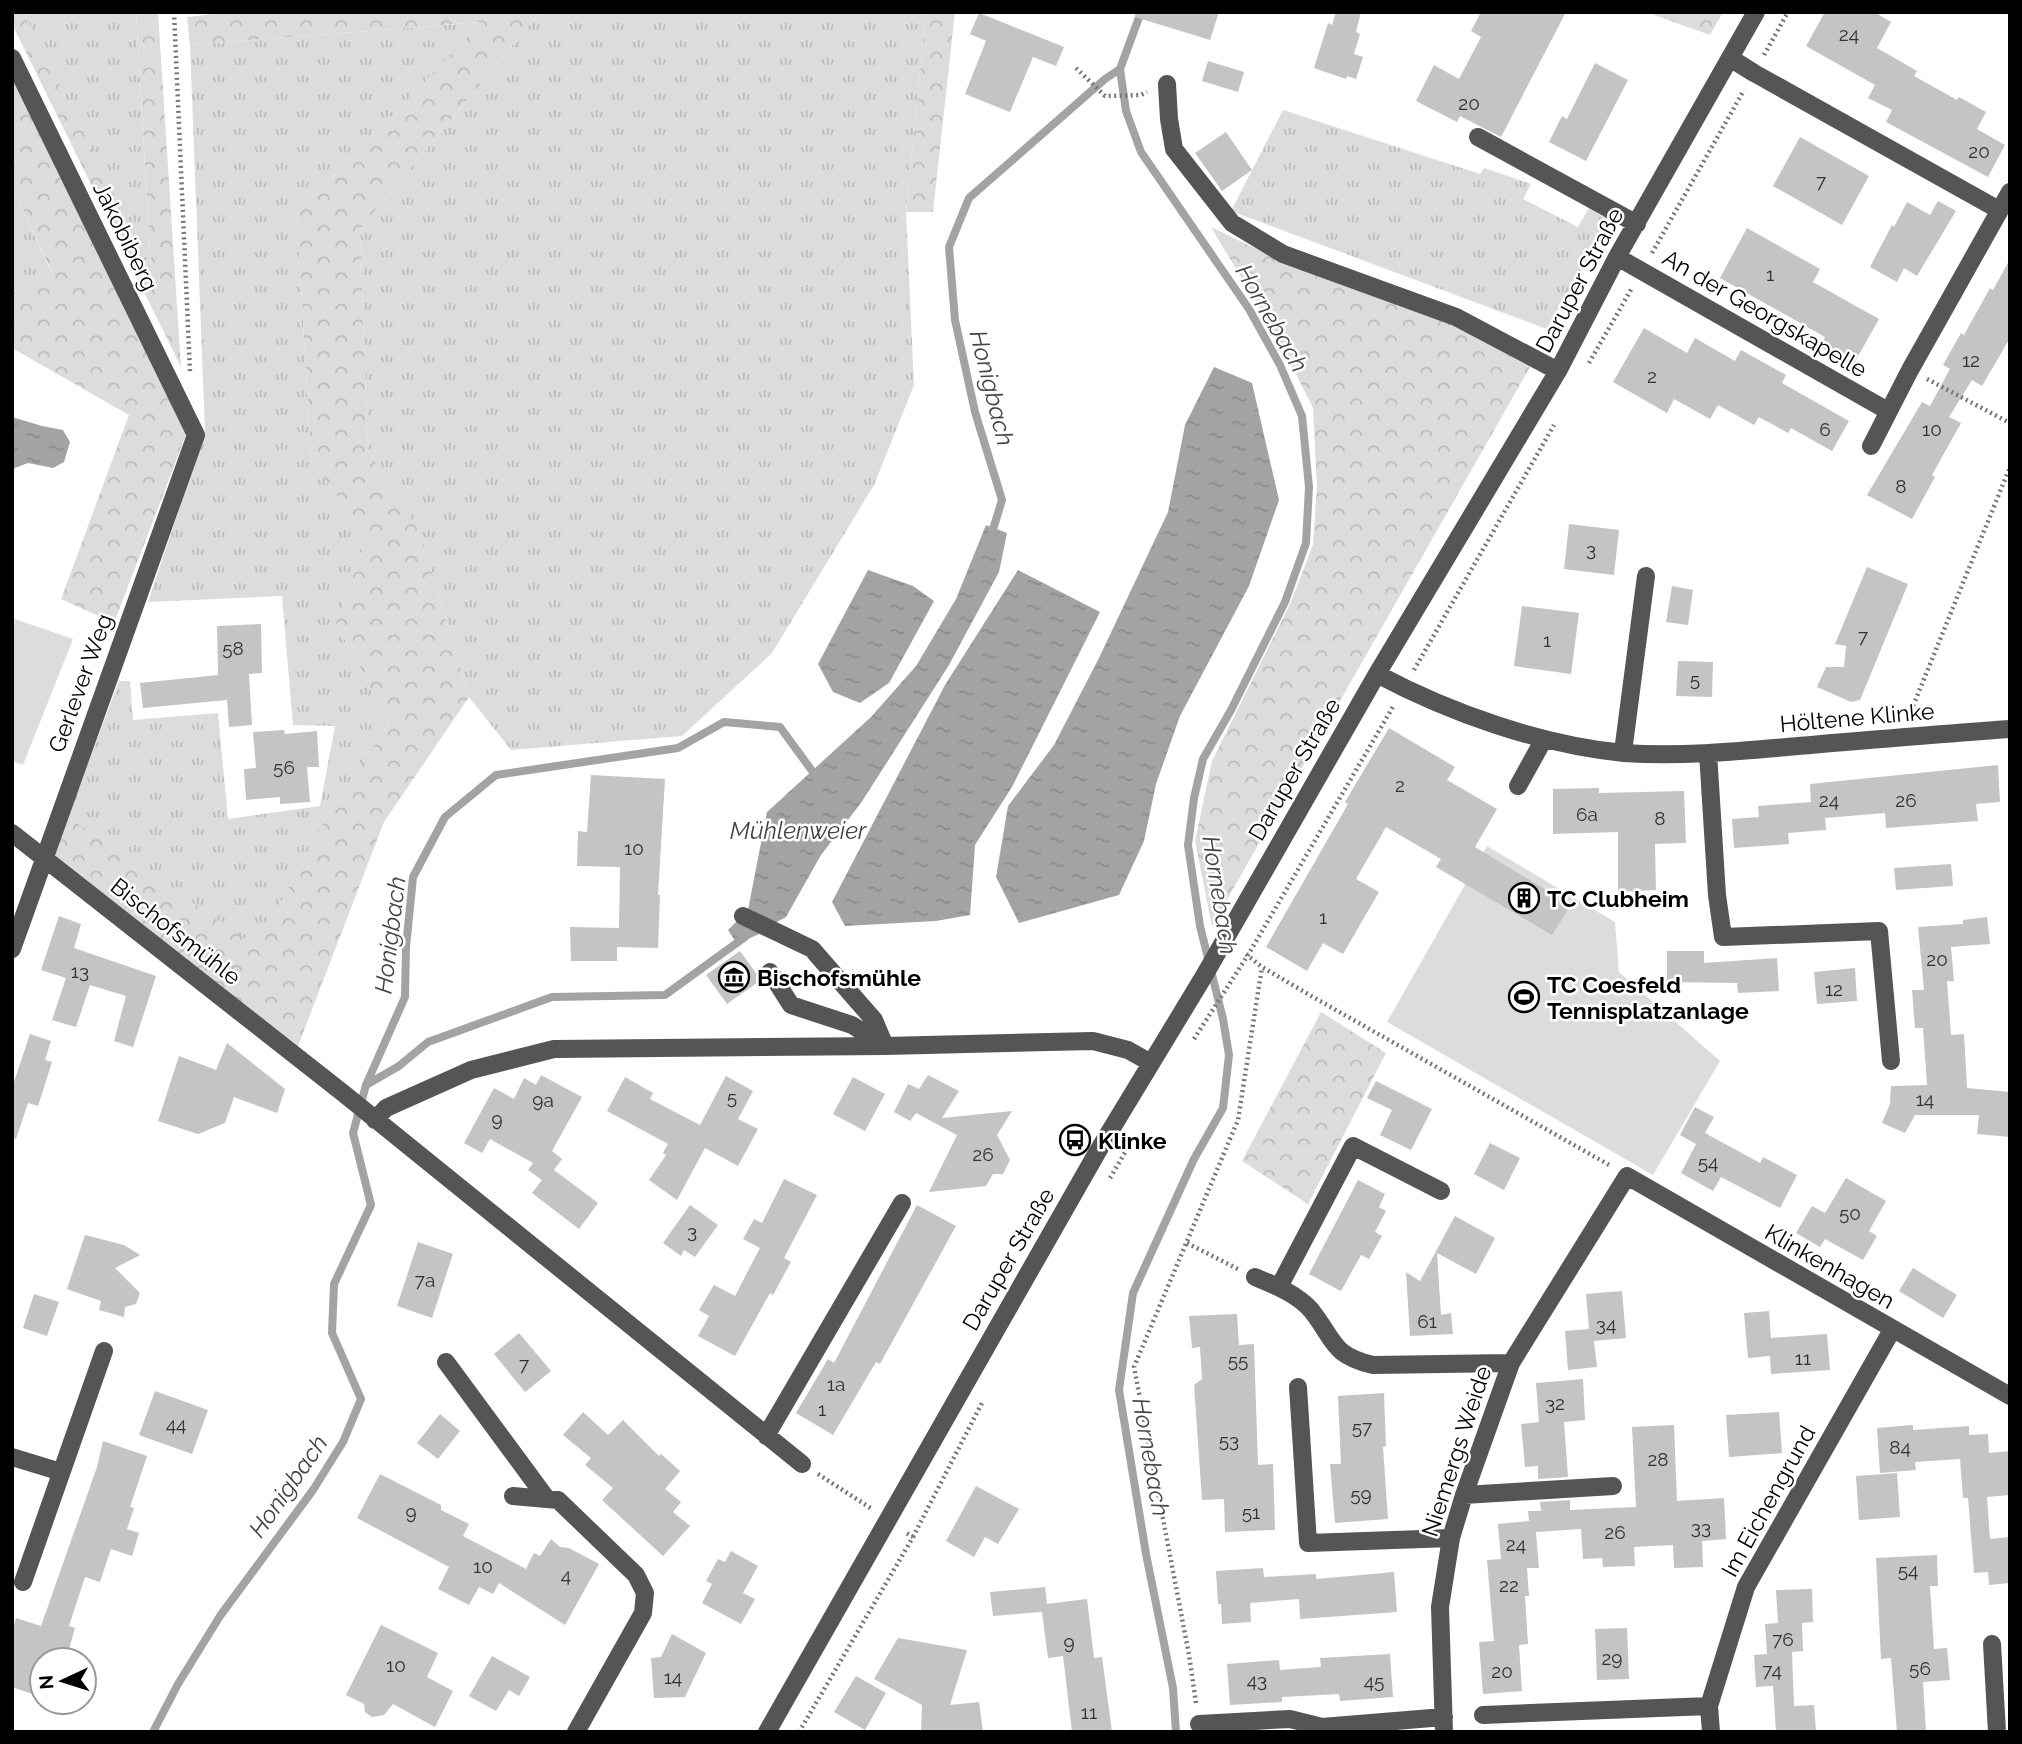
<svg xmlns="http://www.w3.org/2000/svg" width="2022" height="1744" viewBox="0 0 2022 1744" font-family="Raleway,sans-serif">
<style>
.grass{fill:url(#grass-tufts)}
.forest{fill:url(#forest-crowns)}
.pitch{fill:#dcdcdc}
.water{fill:url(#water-ripples)}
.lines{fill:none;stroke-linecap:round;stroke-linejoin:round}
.stream{stroke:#a3a3a3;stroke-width:8}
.building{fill:#c4c4c4}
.path{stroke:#777;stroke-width:4.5;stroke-dasharray:2 3.5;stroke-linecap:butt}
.minor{stroke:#555;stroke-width:18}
.labels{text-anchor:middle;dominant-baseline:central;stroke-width:5;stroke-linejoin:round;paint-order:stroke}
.number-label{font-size:19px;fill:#313131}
.street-label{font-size:23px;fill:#000;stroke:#fff}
.poi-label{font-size:23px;font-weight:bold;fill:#000;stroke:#fff;text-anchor:start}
.water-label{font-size:24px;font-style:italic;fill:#444;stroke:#fff}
</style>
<defs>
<pattern id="grass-tufts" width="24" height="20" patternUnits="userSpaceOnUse" patternTransform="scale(1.75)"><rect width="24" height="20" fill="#dcdcdc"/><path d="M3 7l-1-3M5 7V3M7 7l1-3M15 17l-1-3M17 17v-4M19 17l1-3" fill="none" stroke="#bbb"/></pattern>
<pattern id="forest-crowns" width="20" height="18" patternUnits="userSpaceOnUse" patternTransform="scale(1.75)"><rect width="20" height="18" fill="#dcdcdc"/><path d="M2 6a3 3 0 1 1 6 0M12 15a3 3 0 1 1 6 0" fill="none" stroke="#bbb"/></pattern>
<pattern id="water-ripples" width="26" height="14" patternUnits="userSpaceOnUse" patternTransform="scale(1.75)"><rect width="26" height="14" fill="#a3a3a3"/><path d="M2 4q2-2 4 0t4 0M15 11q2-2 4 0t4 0" fill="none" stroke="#8b8b8b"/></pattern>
</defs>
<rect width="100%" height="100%" fill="#fff"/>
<path class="grass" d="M23 12H136L151 269Z
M540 12H926L906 212 914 385 874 485 772 653 682 736 511 750 469 697 421 535 368 450 360 229Z
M483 22 297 214 311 460 367 538 336 623 389 724 327 816 257 948 68 817 119 681H130L133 720 218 713 228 819 320 806 335 726 293 725 282 596 148 602 205 432 190 45Z
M1283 110 1480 174 1484 168 1531 184 1523 199 1578 227 1590 206 1611 218 1547 329 1231 211Z
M12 187 51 271 12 292Z"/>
<path class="forest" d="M12 12H23L151 267 136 12H158L181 367 12 24Z
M229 12H540L360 229 368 450 421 535 469 697 384 822 298 1046 53 857 68 817 257 947 327 816 389 724 336 623 367 538 311 460 297 214 482 22 190 45 187 17Z
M926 12H955L933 212H906Z
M1646 12H1723L1710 35Z
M12 76 167 391 186 435 114 623 61 599 129 415 12 348V292L51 270 12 187Z
M1211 227 1271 256 1449 322 1530 367 1212 926 1195 841 1212 761 1290 604 1313 545 1317 486 1313 408 1281 344Z
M1321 1012 1386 1053 1308 1204 1242 1161Z"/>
<path class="pitch" d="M12 618 73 639 23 765 12 761Z
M1487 846 1615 922 1619 972 1720 1061 1653 1175 1387 1022Z"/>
<path class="water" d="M1214 367 1252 383 1279 500 1249 586 1180 716 1156 784 1144 841 1119 895 1019 923 996 877 1008 806 1054 745 1099 658 1168 512 1185 425Z
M12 417 42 426 63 430 70 442 64 462 53 468 28 463 12 469Z
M986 525 1007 533 999 572 949 665 861 803 821 855 786 917 777 922 770 929 737 944 728 930 748 910 767 812 871 717 916 666 956 599Z
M868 570 913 586 934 601 889 683 860 703 833 692 818 664Z
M1018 570 1100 612 1012 787 975 845 970 915 936 921 845 926 832 902 945 685Z"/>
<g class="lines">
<path class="stream" d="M1120 69 1126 111 1141 152 1249 309 1280 365 1302 416 1309 487 1306 543 1285 602 1231 710 1203 759 1194 798 1188 845 1200 926 1223 1019 1229 1055 1223 1108 1194 1159 1133 1293 1119 1390 1146 1554 1173 1688 1176 1732
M991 536 1002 500 975 412 955 320 949 247 969 198 1105 79 1120 69 1141 12
M366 1085 405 997 406 947 413 877 445 817 496 775 678 748 724 722 780 727 818 779
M153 1732 178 1684 220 1616 313 1490 343 1442 361 1399 332 1333 334 1284 371 1205 353 1133 366 1085 399 1066 428 1042 552 997 665 995 745 937"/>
</g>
<path class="building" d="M1136 12H1219L1210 40 1135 17Z
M1336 12H1361L1356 32 1360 34 1354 54 1363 57 1356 79 1347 76 1346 79 1314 68 1328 23 1332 25Z
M1481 12H1566L1501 137 1460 116 1457 122 1416 101 1434 65 1459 79 1481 37 1471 31Z
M1825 12H1874L1891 22 1877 48 1917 71 1914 76 1957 100 1959 97 1986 112 1977 129 2005 145 1988 177 1886 122 1892 110 1868 98 1875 85 1806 46Z
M979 13 1064 47 1056 66 1033 57 1010 112 965 94 986 41 970 34Z
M1208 61 1244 72 1238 92 1202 81Z
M1595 63 1628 80 1586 161 1549 142 1562 116 1567 119Z
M1226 132 1252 170 1222 191 1195 153Z
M1800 137 1869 176 1842 225 1773 186Z
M1938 201 1956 211 1917 276 1904 268 1897 282 1870 267 1892 225 1894 227 1907 202 1930 215Z
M1747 228 1820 269 1813 282 1879 319 1853 365 1820 347 1825 337 1720 278Z
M2010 259V338L1982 386 1972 380 1949 417 1961 423 1932 475 1935 477 1912 519 1867 495 1922 402 1930 406 1950 369 1943 365 1961 333 1964 335 1990 288 1993 290Z
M1644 328 1687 353 1695 338 1735 361 1741 350 1786 375 1782 383 1849 421 1832 451 1791 428 1788 433 1759 417 1754 425 1718 405 1710 419 1674 399 1667 413 1613 382Z
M1569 524 1619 530 1614 575 1564 569Z
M1867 567 1908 584 1860 700 1851 702 1817 687 1826 667H1844L1846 646 1835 644Z
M1672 586 1693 590 1688 625 1666 622Z
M1522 606 1579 613 1571 674 1514 666Z
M261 624 262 673 249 674 252 725 229 727 227 700 143 708 140 683 218 675 217 626Z
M1678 661 1713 662 1712 697 1676 696Z
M1389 728 1455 767 1447 780 1497 809 1475 847 1571 905 1552 935 1436 867 1441 859 1386 827 1356 879 1379 892 1343 954 1323 943 1307 971 1266 947 1348 804 1345 802Z
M284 730 285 734 317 731 319 767H307L310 802 280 804V797L246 800 244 769 256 768 253 732Z
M1998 765 2000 802 1976 804 1978 821 1886 828 1885 813 1825 818 1826 830 1788 833 1789 844 1734 848 1732 819 1759 817 1758 806 1811 802 1810 784Z
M591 775 665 779 658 895H660L658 948 617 947V961H571L570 927 619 928 620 867 577 866 578 831 587 832Z
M1599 788V793L1684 791 1686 843 1655 844 1656 890 1618 892V832L1553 834V789Z
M1951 864 1953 886 1896 890 1894 868Z
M59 916 81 924 74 948 156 976 133 1047 114 1041 126 996 90 985 76 1027 52 1020 66 978 41 970Z
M1987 917 1990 944 1951 947 1954 981H1947L1951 1035 1964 1034 1967 1088 2010 1092V1137L1977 1134 1979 1115H1915L1905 1133 1882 1123 1890 1104 1891 1086 1927 1085 1923 1028H1915L1912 990H1924L1918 927 1963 924V920Z
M740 951 761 980 727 1004 706 975Z
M1667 951H1704V963L1777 958 1779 991 1738 993 1737 983 1667 982Z
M1855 968 1857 1001 1817 1004 1814 972Z
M30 1034 51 1041 45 1060 52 1062 38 1106 28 1103 16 1139 12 1138V1088Z
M227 1043 285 1089 277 1113 234 1097 225 1123 198 1134 158 1121 179 1056 216 1070Z
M541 1075 582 1097 552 1151 562 1159 554 1170 598 1203 579 1229 532 1193 542 1180 528 1170 533 1163 490 1139 482 1153 464 1143 494 1088 514 1099 524 1078 536 1085Z
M928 1075 959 1091 942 1118 1012 1111 997 1135 1010 1160 1003 1174H993L986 1186 929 1192 957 1135 916 1113 910 1121 894 1112 908 1084 919 1089Z
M726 1076 753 1091 738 1119 758 1129 738 1166 705 1148 677 1200 649 1180 666 1155 663 1153 668 1144 607 1111 625 1077 653 1093 650 1099 700 1125Z
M853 1077 885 1094 865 1131 833 1114Z
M1376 1081 1432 1109 1411 1150 1380 1135 1392 1110 1367 1098Z
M1695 1107 1714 1117 1705 1133 1760 1163 1763 1157 1797 1175 1780 1208 1721 1177 1713 1191 1681 1173 1696 1144 1680 1135Z
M1490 1143 1520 1158 1504 1190 1474 1174Z
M1846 1178 1886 1201 1869 1231 1877 1236 1863 1260 1825 1239 1820 1247 1796 1233 1812 1206 1825 1213Z
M784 1179 817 1195 784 1258 791 1262 773 1295 770 1293 735 1356 698 1336 709 1316 699 1310 714 1285 735 1296 760 1248 743 1239 754 1219 762 1223Z
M1358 1180 1385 1194 1379 1207 1386 1211 1375 1232 1382 1236 1369 1259 1361 1255 1341 1291 1309 1274Z
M690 1205 718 1225 695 1257 684 1250 681 1256 663 1243Z
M917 1205 956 1226 880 1364 876 1362 833 1435 796 1413 828 1359 834 1363Z
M1455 1216 1495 1238 1476 1274 1437 1253 1441 1315 1451 1313 1453 1334 1410 1336 1406 1272 1420 1281Z
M85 1235 124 1245 140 1255 115 1268 140 1293 136 1304 125 1307 124 1317 99 1310 101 1301 67 1289Z
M418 1242 453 1254 432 1318 397 1306Z
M1913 1268 1957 1295 1943 1318 1899 1291Z
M1622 1291 1626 1338 1594 1341 1597 1367 1568 1370 1565 1331 1589 1329 1586 1294Z
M34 1294 59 1302 47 1336 23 1328Z
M1769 1311 1771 1338 1827 1334 1830 1370 1771 1374 1770 1356 1748 1358 1744 1313Z
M1237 1314 1239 1345 1254 1344 1258 1465 1273 1464 1275 1530 1225 1532 1224 1499 1202 1500 1194 1385 1202 1379 1200 1347 1192 1348 1189 1316Z
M519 1333 551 1371 525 1392 494 1354Z
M1583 1379 1585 1420 1564 1422 1568 1477 1538 1479V1466L1525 1467 1521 1424 1539 1422 1536 1383Z
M155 1391 208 1410 192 1454 139 1435Z
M1384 1393 1386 1446 1383 1447 1388 1519 1335 1523 1330 1464H1341L1338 1396Z
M583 1412 608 1435 623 1420 659 1456 661 1454 680 1471 665 1489 681 1502 673 1512 690 1526 663 1556 602 1500 613 1488 585 1465 591 1458 563 1435Z
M1779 1412 1782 1453 1729 1457 1726 1415Z
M440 1414 460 1431 438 1459 417 1443Z
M1674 1425 1677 1501 1724 1498 1726 1539 1702 1541 1703 1567 1674 1568 1673 1545 1634 1547 1635 1566 1603 1567 1602 1558 1583 1559 1581 1529 1536 1532 1539 1568H1527L1529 1596H1525L1528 1644 1519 1645 1522 1691 1483 1694 1479 1642 1494 1641 1487 1560 1501 1559 1498 1524 1529 1521 1528 1511H1541L1540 1502 1570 1500V1510L1636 1507 1632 1427Z
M1913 1425V1430L1969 1426V1435L1988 1434 1989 1453 2010 1451V1495L1987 1497 1990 1539 2010 1537V1583L1989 1585 1988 1572 1974 1573 1968 1498H1963L1960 1459 1915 1462 1916 1470 1880 1473 1877 1428Z
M103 1441 147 1456 130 1507 134 1508 127 1529 139 1533 132 1556 111 1549 100 1582 85 1577 69 1626 75 1628 66 1660H42L32 1694 12 1687V1632L16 1618 41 1626 97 1467Z
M1897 1473 1900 1517 1859 1520 1856 1476Z
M380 1474 441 1505V1510L469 1524 463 1536 526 1569 534 1553 540 1556 551 1539 560 1547 569 1548 599 1564 565 1625 499 1583 493 1594 479 1587 469 1605 438 1589 449 1567 357 1518Z
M976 1486 1019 1509 998 1544 985 1537 974 1557 946 1541Z
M731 1551 758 1566 743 1593 755 1599 741 1624 702 1603 712 1584 706 1581 718 1559 725 1562Z
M1937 1555 1938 1586H1930L1934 1649 1947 1648 1950 1680 1923 1682 1926 1732H1897L1891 1658 1881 1659 1876 1558Z
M1263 1568 1264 1577 1316 1574V1579L1394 1572 1397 1612 1300 1619 1299 1599 1250 1603 1251 1622 1222 1624 1221 1604H1218L1216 1571Z
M1045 1587 1047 1604 1087 1599 1094 1658 1102 1657 1112 1732H1072L1063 1656 1048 1658 1042 1612 993 1616 990 1592Z
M1812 1589 1813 1622 1802 1623 1803 1651 1792 1652 1794 1706 1814 1705 1816 1732H1776L1773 1686 1756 1687 1754 1655 1767 1654 1765 1624 1778 1623 1776 1590Z
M381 1625 438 1653 427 1677 453 1691 435 1727 393 1704 384 1715 372 1717 365 1712 364 1704 346 1695Z
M1627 1628 1629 1679 1597 1680 1595 1629Z
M672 1634 706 1653 685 1697 654 1698 651 1658 661 1657Z
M898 1638 967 1650 950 1705 979 1702 983 1732H921L922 1705 874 1679Z
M1390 1654 1393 1697 1340 1701 1339 1694 1282 1697V1702L1230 1705 1227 1664 1279 1660 1280 1670 1321 1667 1320 1658Z
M492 1656 530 1677 519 1696 509 1690 496 1711 469 1696Z
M856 1676 886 1693 865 1730 834 1712Z"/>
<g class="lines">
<path class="path" d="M174 12 190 372
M1764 55 1788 12
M1076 68 1105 96 1141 95 1147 92
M1652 253 1744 90
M1589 363 1632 288
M1927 379 2010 423
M1414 670 1554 425
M1909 716 2010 467
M1246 954 1262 967 1313 997 1611 1166
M1194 1039 1248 955 1394 705
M1110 1178 1127 1149
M1187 1243 1238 1269
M818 1474 872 1509
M913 1537 983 1401
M1196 1703 1189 1655 1134 1367 1238 1120 1262 967
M799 1732 913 1537 905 1532"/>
<path class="minor" d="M12 58 196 435 12 949
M1730 58 1754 73 1999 210
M1167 84 1169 119 1174 149 1232 223 1283 254 1456 317 1558 371
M1478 137 1637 224
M1617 257 1888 411
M1871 446 1910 370 2010 192
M1377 674C1450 713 1541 745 1624 753 1682 757 1741 751 1798 746 1869 740 1939 734 2010 729
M1623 752 1646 576
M1708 753 1717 895 1723 937 1879 931 1891 1061
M1518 786 1544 739
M12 833 343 1093 802 1464
M743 916 812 949 874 1020 885 1046
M770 972 791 1005 852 1025 885 1046
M375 1120 386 1108 471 1070 554 1049 885 1046 1093 1041 1128 1050 1151 1063
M1255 1277C1274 1285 1297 1294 1311 1310 1335 1340 1331 1355 1373 1365L1511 1363
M1279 1287 1353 1146 1441 1191
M446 1362 547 1499
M1298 1387 1308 1543 1451 1538
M766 1436 902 1203
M12 1457 61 1472
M1464 1495 1613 1486
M513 1496 558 1500 636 1575 645 1593 643 1613 576 1732
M23 1582 104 1351
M1992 1644 1997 1732
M1483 1715 1709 1706
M1199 1724 1290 1719 1322 1727 1444 1717
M767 1732 1098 1151 1204 976 1377 674 1558 371 1617 257 1756 12
M1444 1732 1440 1607 1451 1538 1464 1495 1511 1363 1627 1176 2010 1396
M1711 1732 1709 1706 1746 1587 1892 1330"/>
</g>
<defs>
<g id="building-ring" transform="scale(1.575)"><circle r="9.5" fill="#fff" stroke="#000" stroke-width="1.5"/><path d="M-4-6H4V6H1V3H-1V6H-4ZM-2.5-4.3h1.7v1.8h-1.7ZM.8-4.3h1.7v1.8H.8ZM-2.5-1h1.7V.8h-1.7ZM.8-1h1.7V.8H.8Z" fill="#000"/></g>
<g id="museum-ring" transform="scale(1.575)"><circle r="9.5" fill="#fff" stroke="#000" stroke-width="1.5"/><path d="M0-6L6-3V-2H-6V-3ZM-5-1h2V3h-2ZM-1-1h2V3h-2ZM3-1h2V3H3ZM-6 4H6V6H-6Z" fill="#000"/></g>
<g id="stadium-ring" transform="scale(1.575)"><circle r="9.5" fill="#fff" stroke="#000" stroke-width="1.5"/><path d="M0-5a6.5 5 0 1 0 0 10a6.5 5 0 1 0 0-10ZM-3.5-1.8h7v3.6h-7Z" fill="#000"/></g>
<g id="bus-ring" transform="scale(1.575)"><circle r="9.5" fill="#fff" stroke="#000" stroke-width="1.5"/><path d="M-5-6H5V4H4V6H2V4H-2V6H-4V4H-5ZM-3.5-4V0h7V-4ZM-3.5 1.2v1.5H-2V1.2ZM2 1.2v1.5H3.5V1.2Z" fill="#000"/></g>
</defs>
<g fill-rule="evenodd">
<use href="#building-ring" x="1524" y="898"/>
<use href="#museum-ring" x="734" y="977"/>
<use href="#stadium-ring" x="1524" y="997"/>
<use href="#bus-ring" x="1075" y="1140"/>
</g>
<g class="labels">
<g class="number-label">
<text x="1849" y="34">24</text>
<text x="1469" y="103">20</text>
<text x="1979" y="151">20</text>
<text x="1821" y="181">7</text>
<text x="1770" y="274">1</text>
<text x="1971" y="360">12</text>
<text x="1652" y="376">2</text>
<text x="1825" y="429">6</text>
<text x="1932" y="429">10</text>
<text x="1901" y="486">8</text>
<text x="1591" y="549">3</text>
<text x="1863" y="636">7</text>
<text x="1547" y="640">1</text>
<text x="233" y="648">58</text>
<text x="1695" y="679">5</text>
<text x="284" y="767">56</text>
<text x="1400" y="785">2</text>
<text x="1829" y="800">24</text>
<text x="1906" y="800">26</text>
<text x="1587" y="814">6a</text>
<text x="1660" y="818">8</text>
<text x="634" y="848">10</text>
<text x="1323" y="917">1</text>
<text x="1937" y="959">20</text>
<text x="80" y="971">13</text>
<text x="1834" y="989">12</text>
<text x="732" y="1097">5</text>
<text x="1925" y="1099">14</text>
<text x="543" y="1100">9a</text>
<text x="497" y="1119">9</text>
<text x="983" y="1154">26</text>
<text x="1708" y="1162">54</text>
<text x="1850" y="1213">50</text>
<text x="692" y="1231">3</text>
<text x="425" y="1280">7a</text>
<text x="1427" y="1321">61</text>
<text x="1606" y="1324">34</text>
<text x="1803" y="1358">11</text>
<text x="1238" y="1360">55</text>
<text x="524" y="1364">7</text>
<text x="836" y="1384">1a</text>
<text x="1555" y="1403">32</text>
<text x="822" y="1409">1</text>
<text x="176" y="1424">44</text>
<text x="1362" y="1427">57</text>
<text x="1229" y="1440">53</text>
<text x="1900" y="1447">84</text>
<text x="1658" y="1459">28</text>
<text x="1361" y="1494">59</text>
<text x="411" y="1512">9</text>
<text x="1251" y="1512">51</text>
<text x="1701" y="1527">33</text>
<text x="1615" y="1532">26</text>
<text x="1516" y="1544">24</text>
<text x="483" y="1566">10</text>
<text x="1908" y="1570">54</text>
<text x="566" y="1575">4</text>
<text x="1509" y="1585">22</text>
<text x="1783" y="1639">76</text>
<text x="1069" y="1642">9</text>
<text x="1612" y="1658">29</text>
<text x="396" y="1665">10</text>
<text x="1920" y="1668">56</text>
<text x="1772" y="1670">74</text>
<text x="1502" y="1671">20</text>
<text x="673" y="1677">14</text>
<text x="1257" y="1680">43</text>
<text x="1374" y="1681">45</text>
<text x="1089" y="1712">11</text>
</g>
<g class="street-label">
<text transform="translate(126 236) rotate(64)">Jakobiberg</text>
<text transform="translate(1579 280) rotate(-62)">Daruper Straße</text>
<text transform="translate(1765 313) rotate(30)">An der Georgskapelle</text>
<text transform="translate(80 683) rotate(-70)">Gerlever Weg</text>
<text transform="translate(1857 717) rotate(-5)">Höltene Klinke</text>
<text transform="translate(1294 769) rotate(-60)">Daruper Straße</text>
<text transform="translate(176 931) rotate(38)">Bischofsmühle</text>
<text transform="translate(1008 1259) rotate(-60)">Daruper Straße</text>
<text transform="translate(1830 1266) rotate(30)">Klinkenhagen</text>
<text transform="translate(1456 1451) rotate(-72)">Niemergs Weide</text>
<text transform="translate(1768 1501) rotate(-61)">Im Eichengrund</text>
</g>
<g class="poi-label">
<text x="1547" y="898">TC Clubheim</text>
<text x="757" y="977">Bischofsmühle</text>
<text x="1547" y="984">TC Coesfeld<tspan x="1547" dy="26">Tennisplatzanlage</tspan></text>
<text x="1098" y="1140">Klinke</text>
</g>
<g class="water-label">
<text transform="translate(1272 318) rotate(60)">Hornebach</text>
<text transform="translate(992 388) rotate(76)">Honigbach</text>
<text x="798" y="830">Mühlenweier</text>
<text transform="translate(1220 895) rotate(81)">Hornebach</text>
<text transform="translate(390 935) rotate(-83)">Honigbach</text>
<text transform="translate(1151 1457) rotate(80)">Hornebach</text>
<text transform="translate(288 1486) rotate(-55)">Honigbach</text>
</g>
</g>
<rect width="2022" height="1744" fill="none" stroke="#000000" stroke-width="28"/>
<g transform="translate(63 1681) rotate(266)"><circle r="33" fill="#ffffff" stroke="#999999" stroke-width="2"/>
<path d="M0-5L12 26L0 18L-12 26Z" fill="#000000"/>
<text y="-10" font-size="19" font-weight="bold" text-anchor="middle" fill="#000000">N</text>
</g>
</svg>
